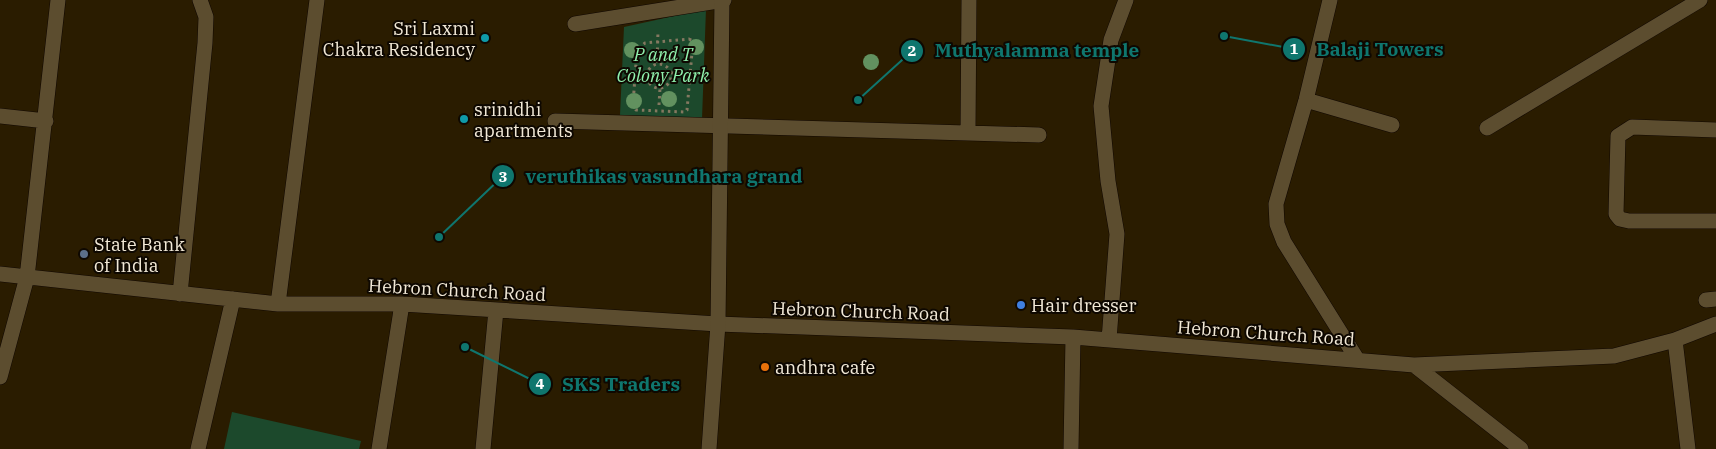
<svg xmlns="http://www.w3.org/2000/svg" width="1716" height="449" viewBox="0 0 1716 449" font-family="'IBM Plex Serif',serif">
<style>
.green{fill:#1c492c}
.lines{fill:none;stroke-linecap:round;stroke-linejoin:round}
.street-casing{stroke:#100700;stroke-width:16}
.secondary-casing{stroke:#100700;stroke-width:16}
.path{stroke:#847860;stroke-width:3;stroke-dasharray:2.5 4;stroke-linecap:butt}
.street{stroke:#5c4d2f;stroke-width:15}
.secondary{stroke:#5c4d2f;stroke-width:15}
.tree{fill:#62915f}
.culture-dot{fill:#0f9aa8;stroke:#0e0801;stroke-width:2}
.service-dot{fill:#5c6f8a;stroke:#0e0801;stroke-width:2}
.shop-dot{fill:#3f7fe0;stroke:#0e0801;stroke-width:2}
.food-dot{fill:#e8710a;stroke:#0e0801;stroke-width:2}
.labels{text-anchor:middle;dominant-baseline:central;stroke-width:4;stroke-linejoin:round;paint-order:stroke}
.poi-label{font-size:18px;fill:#f2e9d7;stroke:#0e0801;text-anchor:start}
.park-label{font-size:18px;font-style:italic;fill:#90f1ad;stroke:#0e0801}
.street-label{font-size:18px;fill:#f2e9d7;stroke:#0e0801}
.leader{fill:none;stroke:#0f766e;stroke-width:2}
.callout-dot{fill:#0f766e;stroke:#0e0801;stroke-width:2}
.mark-label{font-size:15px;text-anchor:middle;font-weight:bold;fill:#fff}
.callout-label{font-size:19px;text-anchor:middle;font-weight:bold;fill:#0f766e;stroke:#0e0801;stroke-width:4;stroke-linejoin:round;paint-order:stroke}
</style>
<rect width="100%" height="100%" fill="#2a1c00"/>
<path class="green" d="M706 9 702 119 620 115 624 27Z
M232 412 361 441 359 449H224Z"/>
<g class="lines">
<g class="street-casing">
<path id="street" d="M1330 0 1306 100 1276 204 1277 224 1284 242 1357 359
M575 24 724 0
M1306 100 1392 125
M0 116 46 121
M555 121 1039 135
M1487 128 1700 0
M1716 130 1632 127 1618 136 1616 214 1620 219 1629 221H1716
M968 132 969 0
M0 274 278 304H402L718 324 1073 337 1414 365 1614 356 1675 340 1716 324
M180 294 205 43 206 17 200 0
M1706 300 1716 299
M278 304 317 0
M1109 340 1117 234 1108 181 1101 106 1111 40 1126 0
M1675 340 1688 449
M1414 365 1521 449
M0 377 27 277 58 0
M198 449 233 299
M379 449 402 304
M483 449 496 310
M1071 449 1073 337"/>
</g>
<g class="secondary-casing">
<path id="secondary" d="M709 449 718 324 722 0"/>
</g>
<path class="path" d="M689 39 693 41 687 110 684 112 636 110 633 104 637 50 645 43Z
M629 46V48
M657 63 658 31
M647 76a12 12 0 1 1 24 0a12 12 0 1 1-24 0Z
M671 73H702
M634 78 646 77
M659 105 660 88"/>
<use href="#street" class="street"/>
<use href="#secondary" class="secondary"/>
</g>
<g class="tree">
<circle cx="696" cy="47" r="8"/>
<circle cx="632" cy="50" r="8"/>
<circle cx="871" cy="62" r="8"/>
<circle cx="669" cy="99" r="8"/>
<circle cx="634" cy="101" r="8"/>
</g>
<g class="culture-dot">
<circle cx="485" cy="38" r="5"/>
<circle cx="464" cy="119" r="5"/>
</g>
<circle class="service-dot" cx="84" cy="254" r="5"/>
<circle class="shop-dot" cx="1021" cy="305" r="5"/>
<circle class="food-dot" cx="765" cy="367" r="5"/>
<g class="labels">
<g class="poi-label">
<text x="475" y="28" text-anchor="end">Sri Laxmi<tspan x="475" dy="21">Chakra Residency</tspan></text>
<text x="474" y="109">srinidhi<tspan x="474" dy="21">apartments</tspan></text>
<text x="94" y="244">State Bank<tspan x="94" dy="21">of India</tspan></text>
<text x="1031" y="305">Hair dresser</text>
<text x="775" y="367">andhra cafe</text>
</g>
<g class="park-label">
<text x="663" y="54">P and T<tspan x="663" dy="21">Colony Park</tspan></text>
</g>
<g class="street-label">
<text transform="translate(457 290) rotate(3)">Hebron Church Road</text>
<text transform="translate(861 311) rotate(2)">Hebron Church Road</text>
<text transform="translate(1266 333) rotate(4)">Hebron Church Road</text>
</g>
</g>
<path class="leader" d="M1224 36L1294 49M858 100L912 51M439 237L503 176M465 347L540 384"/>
<g class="callout-dot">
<circle cx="1224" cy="36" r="5"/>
<circle cx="858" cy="100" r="5"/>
<circle cx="439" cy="237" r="5"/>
<circle cx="465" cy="347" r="5"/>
<circle cx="1294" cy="49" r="12"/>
<circle cx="912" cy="51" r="12"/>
<circle cx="503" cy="176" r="12"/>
<circle cx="540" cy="384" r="12"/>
</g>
<g class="mark-label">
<text x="1294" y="54">1</text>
<text x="912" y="56">2</text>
<text x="503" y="182">3</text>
<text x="540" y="389">4</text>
</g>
<g class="callout-label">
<text x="1380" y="56">Balaji Towers</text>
<text x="1037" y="57">Muthyalamma temple</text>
<text x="664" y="183">veruthikas vasundhara grand</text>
<text x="621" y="391">SKS Traders</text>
</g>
</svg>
